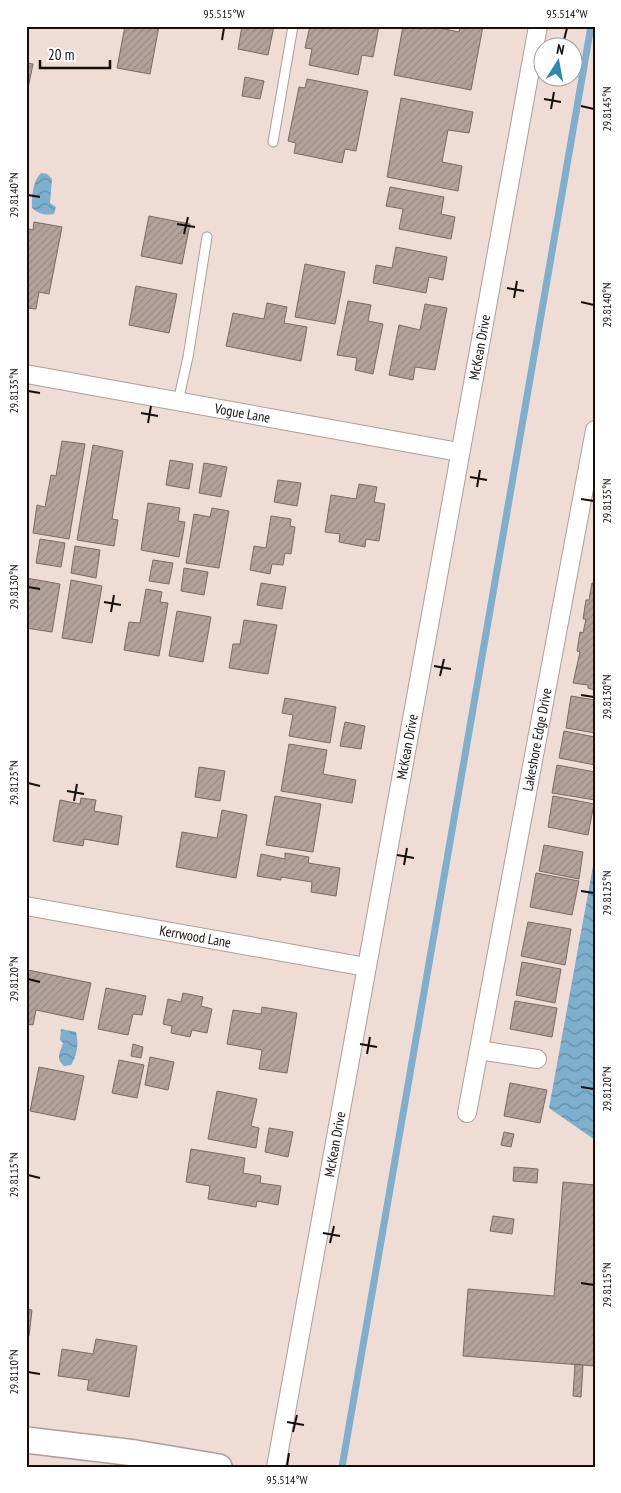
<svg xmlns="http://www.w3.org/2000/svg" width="621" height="1493" viewBox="0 0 621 1493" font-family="'PT Sans Narrow',sans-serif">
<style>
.water{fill:url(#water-waves)}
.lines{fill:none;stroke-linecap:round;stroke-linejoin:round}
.stream{stroke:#7eafcd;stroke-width:7}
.building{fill:url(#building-hatch);stroke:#7a6a64}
.lane-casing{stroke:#af9e97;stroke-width:11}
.street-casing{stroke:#af9e97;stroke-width:20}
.secondary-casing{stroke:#af9e97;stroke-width:28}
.lane{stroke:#fff;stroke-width:9}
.street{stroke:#fff;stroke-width:18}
.secondary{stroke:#fff;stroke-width:25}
.ticks{fill:none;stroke:#16100d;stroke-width:2}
.labels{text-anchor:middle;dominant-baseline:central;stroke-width:4;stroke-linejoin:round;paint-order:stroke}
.street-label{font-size:14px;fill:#16100d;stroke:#fff}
.neatline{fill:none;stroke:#16100d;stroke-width:2}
.ticks-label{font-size:12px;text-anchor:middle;fill:#16100d}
</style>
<defs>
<pattern id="water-waves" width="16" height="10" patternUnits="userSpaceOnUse" patternTransform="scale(1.25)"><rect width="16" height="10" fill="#7eafcd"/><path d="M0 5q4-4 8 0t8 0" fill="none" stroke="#668da5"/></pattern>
<pattern id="building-hatch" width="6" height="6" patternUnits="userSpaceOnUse" patternTransform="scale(1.25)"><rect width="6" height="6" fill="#b3a29b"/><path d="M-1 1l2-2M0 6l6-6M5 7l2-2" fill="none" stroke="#998a84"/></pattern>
</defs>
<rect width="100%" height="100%" fill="#eedcd5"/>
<path class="water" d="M41 173 47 174 52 179 50 203 56 207 54 214C45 216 39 214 32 208 32 195 32 183 41 173Z
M595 855V1140L549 1108Z
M61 1029 76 1032C79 1043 77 1056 71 1065L64 1066C55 1058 60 1053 63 1043L60 1040Z"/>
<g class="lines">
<path class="stream" d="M342 1467 591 26"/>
</g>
<path class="building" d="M125 26H159L150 74 117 68Z
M242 26H274L268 55 238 49Z
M310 26H379L373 57 362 55 358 75 309 65 312 49 305 48Z
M403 26H430L459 32 460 26H483L471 90 394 75Z
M26 63 33 64 26 98Z
M245 77 264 81 260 99 242 96Z
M307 79 368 91 356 151 345 149 342 163 294 153 296 143 288 141 299 87 305 88Z
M401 98 473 112 469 133 448 130 442 162 462 166 458 191 387 177Z
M390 187 444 197 441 214 455 217 451 239 399 229 403 209 386 206Z
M149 216 190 224 182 264 141 256Z
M34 222 62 227 49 294 39 292 36 309 26 308V228L33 230Z
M396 247 447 257 443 280 429 277 426 293 373 283 376 265 392 268Z
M305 264 345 272 335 324 295 317Z
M136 286 177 294 169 333 129 325Z
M348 301 371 305 368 321 383 324 373 374 355 370 357 358 337 355Z
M267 303 287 307 284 323 307 327 301 361 226 346 233 313 264 319Z
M425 304 447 308 435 370 415 367 413 380 389 375 399 325 420 330Z
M62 441 85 444 69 539 33 533 37 505 45 507 51 475 56 476Z
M93 445 123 451 112 519 118 520 114 546 77 540Z
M170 460 193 464 189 489 166 485Z
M204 463 227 467 221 497 199 493Z
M278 480 301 483 297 506 274 502Z
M359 484 377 487 374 502 385 504 379 541 366 539 365 547 339 542 340 534 325 532 331 495 356 499Z
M148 503 180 508 178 521 185 522 179 557 141 550Z
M212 508 229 511 219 568 186 563 194 514 210 517Z
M271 516 291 519 290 526 295 527 291 554 285 553 283 565 272 564 270 574 250 570 254 546 266 548Z
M40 539 65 543 61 567 36 563Z
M75 546 100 550 96 578 71 573Z
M153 560 173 563 169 584 149 581Z
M184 568 208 572 204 595 181 591Z
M26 578 60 584 52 632 26 628Z
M71 580 102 586 92 643 62 638Z
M261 583 286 587 282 609 257 605Z
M592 583H595V690L588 688V685L573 683 580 652 577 651 580 632 583 633 586 619H583L586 600H589Z
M146 589 162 592 160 602 168 603 159 656 124 650 129 622 140 623Z
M177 611 211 617 203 662 169 656Z
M244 620 277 625 268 674 229 668 233 644H240Z
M571 696 595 700V733L566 728Z
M285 698 336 707 330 743 289 736 293 715 282 713Z
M345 722 365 726 361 749 340 746Z
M564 731 595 737V765L559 758Z
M289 744 327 750 323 774 356 780 352 803 281 791Z
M557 765 595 772V800L552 793Z
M199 767 225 771 220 801 195 797Z
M275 796 321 804 313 852 266 845Z
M553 796 594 804 588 835 548 827Z
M81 798 96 800 94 811 122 816 118 845 84 839 83 846 53 841 60 800 80 804Z
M222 810 247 815 236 878 176 867 182 832 217 838Z
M544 845 583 852 579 879 539 871Z
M285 853 309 857 308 863 340 868 336 896 311 892 312 882 281 877V880L257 876 261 854 285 859Z
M536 873 579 881 572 915 530 907Z
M528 922 571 929 565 965 521 956Z
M522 962 561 969 555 1003 516 995Z
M28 970 91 983 83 1020 36 1010 33 1025 26 1024V978Z
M106 988 146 996 142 1015 133 1014 128 1035 98 1029Z
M183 993 203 997 201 1006 212 1009 207 1033 192 1030 190 1037 171 1033 172 1026 163 1024 168 999 181 1002Z
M515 1001 557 1008 552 1037 510 1029Z
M262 1007 297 1013 287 1073 259 1069 262 1050 227 1044 233 1010 261 1014Z
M133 1044 143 1047 141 1058 131 1056Z
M150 1057 174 1062 168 1090 145 1085Z
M119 1060 144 1065 137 1098 112 1093Z
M39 1067 84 1076 75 1120 30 1111Z
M510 1083 547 1090 540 1123 504 1116Z
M217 1091 257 1099 251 1126 259 1128 256 1148 208 1139Z
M269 1128 293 1132 288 1157 265 1152Z
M504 1132 514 1134 511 1147 501 1145Z
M191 1149 245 1158 243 1173 261 1176 260 1183 281 1186 278 1205 257 1201 256 1207 208 1199 210 1186 186 1182Z
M514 1167 538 1169 537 1183 513 1181Z
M563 1182 595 1185V1366L463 1356 468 1289 554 1296Z
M493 1216 514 1219 512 1234 490 1231Z
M26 1309 32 1310 29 1336H26Z
M96 1339 137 1346 129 1397 87 1390 89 1380 58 1376 62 1349 93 1354Z
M575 1364 583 1365 581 1397 573 1396Z"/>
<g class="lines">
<g class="lane-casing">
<path id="lane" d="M273 142 293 26
M178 402 188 357 207 237"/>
</g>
<g class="street-casing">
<g id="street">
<path id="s1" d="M26 374 459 452"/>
<path id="s2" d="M26 906 366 967"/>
<path d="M479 1050 537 1059"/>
<path id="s3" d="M467 1113 595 430"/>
<path id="s4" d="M276 1467 538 26"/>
</g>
</g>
<g class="secondary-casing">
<path id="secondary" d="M26 1440 135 1453 219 1467"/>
</g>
<use href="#lane" class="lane"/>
<use href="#street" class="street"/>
<use href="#secondary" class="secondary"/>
</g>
<path class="ticks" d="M222 40 224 28M564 40 567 28M544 99 561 102M581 106 594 109M551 109 554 92M28 195 40 197M177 224 195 227M184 234 188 217M507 288 524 291M514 298 517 281M581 302 594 305M28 391 40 393M141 413 158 416M148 423 151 406M470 477 487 480M477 487 480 470M581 499 594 501M28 587 40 589M104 602 121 605M111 612 114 595M434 666 451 669M440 676 444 659M581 695 594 697M28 783 40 786M67 791 84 794M74 801 77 784M397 855 414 858M404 865 407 848M581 891 594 893M28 979 40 982M360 1044 377 1047M367 1054 370 1037M581 1087 594 1089M28 1175 40 1178M323 1233 340 1236M330 1243 334 1226M581 1283 594 1285M28 1372 40 1374M287 1422 304 1425M293 1432 297 1415M287 1466 289 1453"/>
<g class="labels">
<g class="street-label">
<text stroke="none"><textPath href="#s4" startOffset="1138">McKean Drive</textPath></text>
<text stroke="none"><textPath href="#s1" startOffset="220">Vogue Lane</textPath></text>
<text stroke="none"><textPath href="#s3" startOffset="380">Lakeshore Edge Drive</textPath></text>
<text stroke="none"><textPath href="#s4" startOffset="732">McKean Drive</textPath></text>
<text stroke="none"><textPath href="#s2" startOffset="172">Kerrwood Lane</textPath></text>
<text stroke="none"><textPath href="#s4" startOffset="328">McKean Drive</textPath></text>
</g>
</g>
<rect width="621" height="1493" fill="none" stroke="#ffffff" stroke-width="55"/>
<g transform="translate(558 62) rotate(11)"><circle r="24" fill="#ffffff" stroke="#a29f9e"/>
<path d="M0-4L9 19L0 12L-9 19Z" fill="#2f85b5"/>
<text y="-8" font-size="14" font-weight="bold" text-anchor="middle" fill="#16100d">N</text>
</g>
<path d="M40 60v8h70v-8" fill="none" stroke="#16100d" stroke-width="2.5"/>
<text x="48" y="60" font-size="15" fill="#16100d" stroke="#ffffff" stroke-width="4" paint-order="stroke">20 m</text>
<rect x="28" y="28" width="566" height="1438" class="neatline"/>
<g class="ticks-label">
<text x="224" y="18">95.515°W</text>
<text x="567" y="18">95.514°W</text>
<text transform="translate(607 109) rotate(-90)" y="4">29.8145°N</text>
<text transform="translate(14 195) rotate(-90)" y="4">29.8140°N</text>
<text transform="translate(607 305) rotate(-90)" y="4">29.8140°N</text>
<text transform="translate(14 391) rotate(-90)" y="4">29.8135°N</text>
<text transform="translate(607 501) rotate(-90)" y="4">29.8135°N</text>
<text transform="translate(14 587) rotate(-90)" y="4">29.8130°N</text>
<text transform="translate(607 697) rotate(-90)" y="4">29.8130°N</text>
<text transform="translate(14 783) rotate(-90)" y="4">29.8125°N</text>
<text transform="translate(607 893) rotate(-90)" y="4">29.8125°N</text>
<text transform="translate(14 979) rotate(-90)" y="4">29.8120°N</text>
<text transform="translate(607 1089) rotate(-90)" y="4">29.8120°N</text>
<text transform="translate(14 1175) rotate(-90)" y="4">29.8115°N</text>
<text transform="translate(607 1285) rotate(-90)" y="4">29.8115°N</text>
<text transform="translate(14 1372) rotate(-90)" y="4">29.8110°N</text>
<text x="287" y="1484">95.514°W</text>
</g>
</svg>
